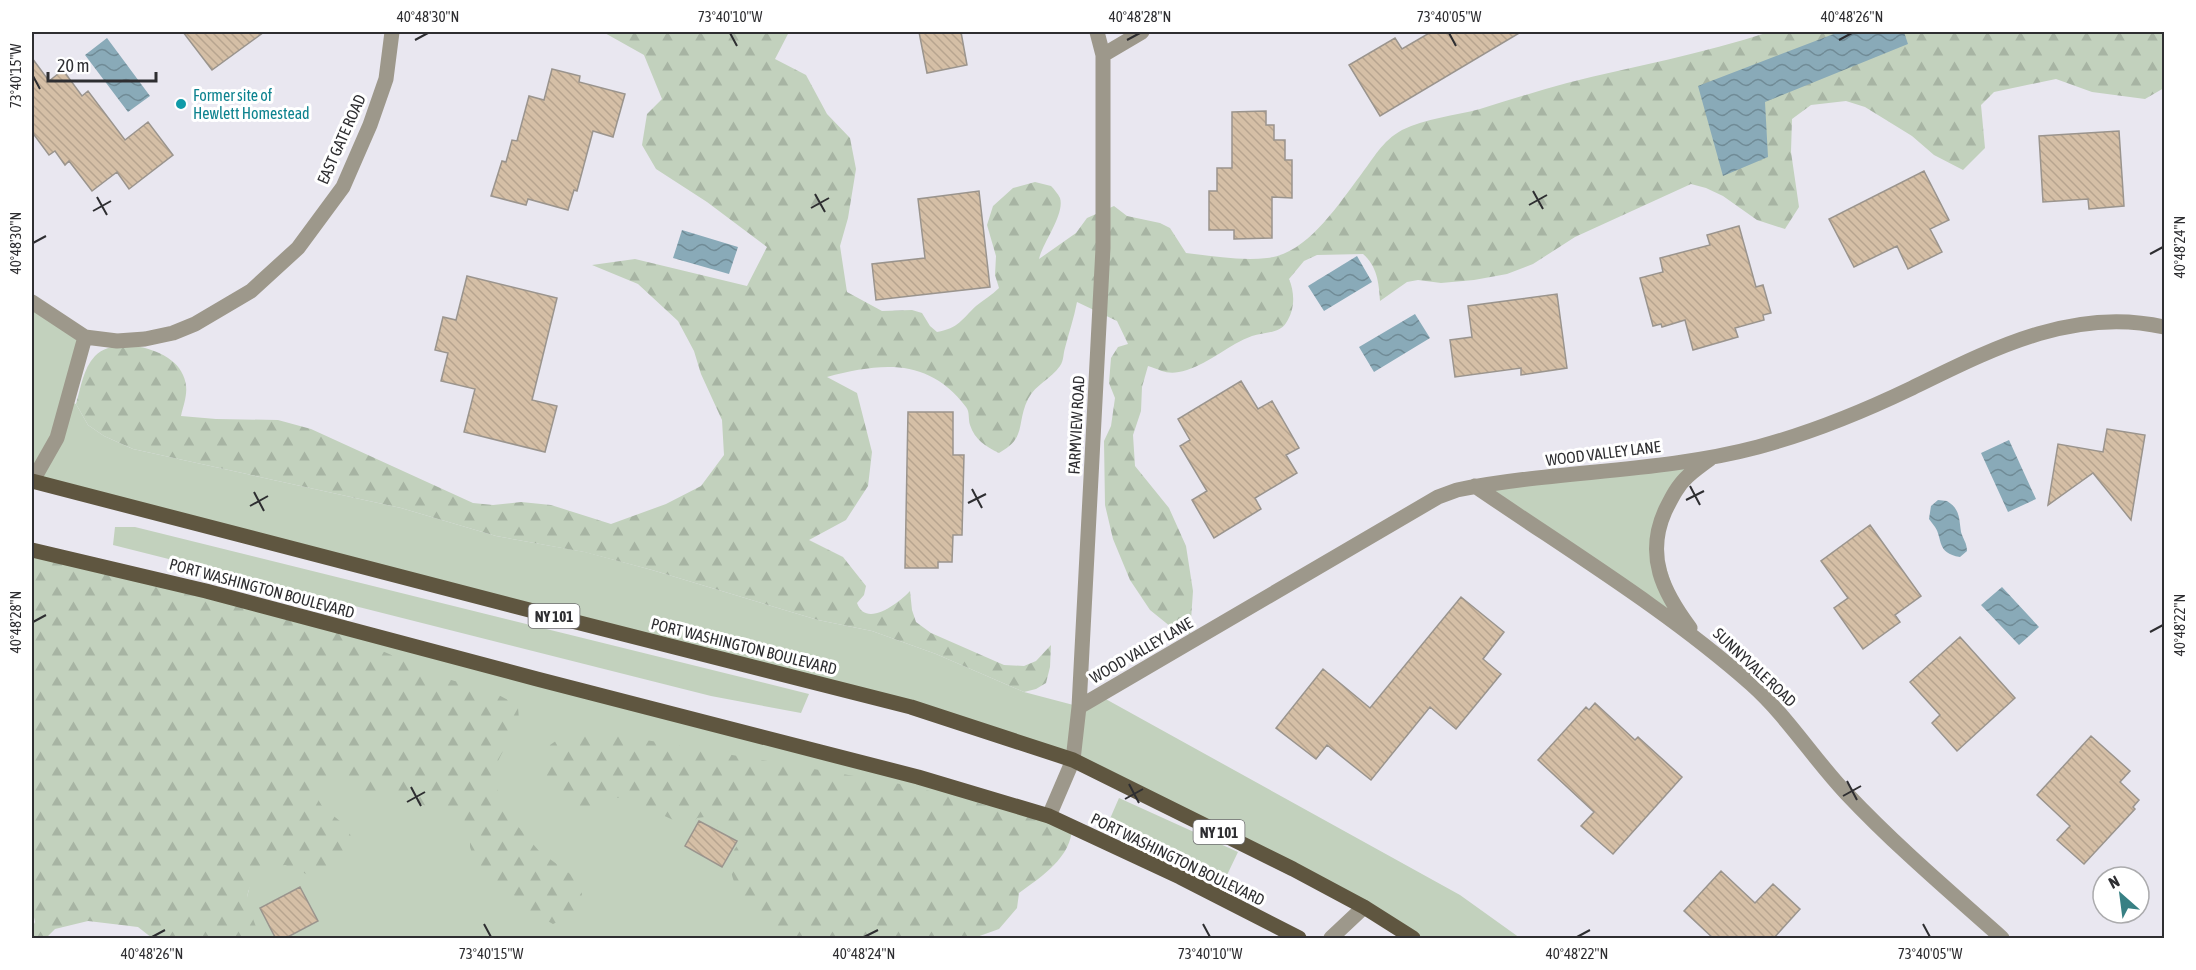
<svg xmlns="http://www.w3.org/2000/svg" width="2196" height="970" viewBox="0 0 2196 970" font-family="'Asap Condensed',sans-serif">
<style>
.green{fill:#c2d1bd}
.forest{fill:url(#forest-firs)}
.water{fill:url(#water-waves)}
.building{fill:url(#building-back-hatch);stroke:#9a948d;stroke-width:1.5}
.lines{fill:none;stroke-linecap:round;stroke-linejoin:round}
.street{stroke:#9d988b;stroke-width:15}
.primary{stroke:#5f5640;stroke-width:15}
.ticks{fill:none;stroke:#2e2e31;stroke-width:2}
.culture-dot{fill:#0f9aa8;stroke:#fff;stroke-width:2}
.labels{text-anchor:middle;dominant-baseline:central;stroke-width:6;stroke-linejoin:round;paint-order:stroke}
.shield{fill:#fff;stroke:#6d6d6f;stroke-width:1.5}
.shield-label{font-size:15px;font-weight:bold;fill:#2e2e31}
.culture-label{font-size:16px;fill:#0d838f;stroke:#fff;text-anchor:start}
.street-label{font-size:16px;fill:#2e2e31;stroke:#fff}
.neatline{fill:none;stroke:#2e2e31;stroke-width:2}
.ticks-label{font-size:15px;text-anchor:middle;fill:#2e2e31}
</style>
<defs>
<pattern id="forest-firs" width="22" height="20" patternUnits="userSpaceOnUse" patternTransform="scale(1.5)"><rect width="22" height="20" fill="#c2d1bd"/><path d="M5 1l3.5 6h-7zM16 11l3.5 6h-7z" fill="#a7b4a3"/></pattern>
<pattern id="water-waves" width="16" height="10" patternUnits="userSpaceOnUse" patternTransform="scale(1.5)"><rect width="16" height="10" fill="#89aab8"/><path d="M0 5q4-4 8 0t8 0" fill="none" stroke="#708b96"/></pattern>
<pattern id="building-back-hatch" width="6" height="6" patternUnits="userSpaceOnUse" patternTransform="scale(1.5)"><rect width="6" height="6" fill="#d5bfa6"/><path d="M-1 5l2 2M0 0l6 6M5-1l2 2" fill="none" stroke="#b7a48f"/></pattern>
</defs>
<rect width="100%" height="100%" fill="#e9e7f0"/>
<path class="green" d="M32 302 85 337 68 401 76 404 88 425 104 436 133 449 401 508 496 536 585 552 652 570 818 620 872 631 936 654 1024 692 1081 707 1102 697 1460 895 1520 938H1419L1073 760 911 707 32 481Z
M1711 458 1687 477 1656 537 1683 619 1475 486Z
M115 527H135L809 694 801 713 711 696 113 545Z
M309 619 1049 816 948 938H238Z
M1119 798 1238 852 1227 875 1109 821Z"/>
<path class="forest" d="M603 32H789L775 59 806 75 827 114 850 138 856 169 848 218 840 246 847 292 882 311 912 310 922 313 930 326 937 332C959 328 961 320 976 306 983 300 992 295 999 288L995 275 996 256 987 225 993 206 1013 188 1035 182 1051 186C1054 189 1058 194 1060 198 1065 214 1043 242 1039 259L1076 233 1087 218 1114 206 1127 216 1160 223 1170 228 1186 253C1213 256 1241 261 1267 258 1307 254 1337 206 1360 176 1373 159 1382 141 1402 130 1426 118 1454 116 1480 109 1509 100 1538 91 1567 83 1634 66 1703 54 1769 32H2164V88L2145 99 2092 92 2056 79 1994 92 1981 105 1985 148 1963 170 1934 155 1912 136 1865 107 1846 101 1811 105 1792 119 1791 152 1799 207 1785 229 1757 220 1723 196 1706 188 1691 184 1575 237 1533 264 1507 274 1474 280 1441 283 1418 280 1407 282 1380 301C1379 283 1377 266 1363 254L1317 255 1304 261 1289 279C1295 293 1295 310 1286 323 1279 334 1263 332 1252 336 1229 344 1210 363 1187 370 1168 376 1164 371 1148 366L1142 387 1141 411 1133 435 1135 466 1169 508 1186 546 1193 591 1190 634 1171 627 1150 610 1130 580 1113 539 1105 505 1104 441 1111 426 1115 398 1109 383 1111 358 1118 347 1128 344 1117 321 1077 302C1074 318 1069 332 1065 348 1063 354 1064 360 1060 366 1051 379 1036 384 1028 399 1016 424 1027 438 999 453 985 446 975 440 970 425 968 419 970 412 966 407 928 357 881 363 827 377L857 393 872 452 868 486 846 520 809 540 843 557 866 586 864 595 857 603C866 629 900 602 910 591L912 610 916 622 931 633 1004 665 1024 666 1036 661 1051 645 1050 667 1046 683 1036 689 1024 692 936 654 872 631 818 620 652 570 584 552 496 536 401 508 133 449 104 436 88 425 76 404C81 387 83 369 95 356 115 335 172 348 183 375 190 390 184 402 181 416L216 419 278 420 311 429 473 503 493 505 521 502 551 505 611 524 666 504 701 486 724 455 722 420 701 374 694 351 678 321 638 284 592 265 635 259 747 286 767 247 707 202 656 169 642 145 647 114 662 99 644 55Z
M32 550 309 619 444 678 491 691 508 700 518 708 519 719 495 767V784L509 816 539 851 573 876 582 894 577 912 553 924 528 910 511 892 481 881 470 847V825L451 810 432 809 393 791H357L335 779 328 777 316 784C313 821 359 812 352 856L323 873 311 876 285 865C269 869 244 880 248 902 250 914 257 926 259 938H152L138 927 88 921 55 929 46 938H32V928L35 922 32 908Z
M594 731 906 785 1072 827C1072 857 1041 877 1019 893L1017 908 999 929 974 938H772C756 917 712 870 739 844L736 835 717 827 705 817 697 818 692 825 686 826 624 797 610 799 591 813 577 817 561 803 546 775 550 745 566 734Z"/>
<path class="water" d="M1839 32H1904L1908 44 1765 102 1768 157 1723 176 1698 86Z
M107 38 150 96 128 112 85 55Z
M682 230 738 247 729 274 673 258Z
M1357 256 1372 282 1324 311 1308 286Z
M1415 314 1430 338 1374 372 1359 347Z
M2009 440 2036 499 2008 512 1981 453Z
M1938 500 1947 501C1960 509 1959 518 1961 532 1963 539 1967 543 1967 551L1960 557C1936 553 1943 539 1935 527 1933 524 1931 522 1929 519L1931 506Z
M2002 587 2039 627 2019 645 1981 605Z"/>
<path class="building" d="M183 32H264L212 70Z
M919 32H961L967 65 927 73Z
M1431 32H1521L1380 116 1349 65 1395 38 1402 49Z
M32 58 49 81 63 70 82 96 88 91 125 140 148 122 173 155 129 189 117 172 92 191 69 161 65 165 55 151 49 155 32 132Z
M552 69 580 76 579 82 625 94 613 137 593 131 577 191 574 190 568 210 528 199 526 205 491 196 502 161 506 162 512 140 517 141 529 96 544 100Z
M1266 111V125H1274V140H1285V160H1292V198L1272 197V238L1234 239V230H1209V191H1217V168H1232V112Z
M2119 131 2124 206 2089 209 2088 199 2043 202 2039 136Z
M1924 171 1949 220 1930 229 1942 252 1908 269 1897 246 1854 267 1829 219Z
M979 191 990 287 876 300 872 264 925 258 918 199Z
M1739 226 1756 287 1763 285 1771 313 1763 315 1764 320 1735 328 1738 337 1693 350 1685 320 1662 327 1661 324 1653 326 1640 278 1663 272 1660 258 1710 245 1707 235Z
M467 276 557 298 532 400 557 406 545 452 464 432 475 389 441 381 448 353 435 350 443 317 456 320Z
M1557 294 1567 368 1521 375V368L1455 377 1450 340 1472 337 1468 306Z
M1241 381 1258 409 1272 401 1299 448 1286 455 1297 473 1255 498 1261 509 1214 538 1192 500 1207 491 1180 446 1190 440 1178 419Z
M908 412H953V455H964L962 535H953L952 562H938V568H905Z
M2107 429 2145 435 2131 520 2093 473 2048 505 2058 444 2103 452Z
M1870 525 1921 596 1895 615 1900 622 1863 649 1834 608 1848 598 1821 561Z
M1461 597 1504 632 1483 659 1501 674 1456 729 1430 707 1371 780 1327 745 1316 759 1276 728 1323 669 1370 708Z
M1960 637 2015 698 1957 751 1932 723 1940 715 1910 682Z
M1595 703 1635 740 1638 737 1682 777 1613 854 1581 826 1594 812 1538 760 1586 707 1589 710Z
M2091 736 2130 771 2120 782 2139 800 2133 807 2135 809 2084 864 2057 840 2070 826 2037 795Z
M699 821 737 841 722 867 685 846Z
M1721 871 1755 903 1773 884 1800 909 1773 939H1714L1684 911Z
M300 887 318 921 284 939H276L260 908Z"/>
<g class="lines">
<path class="street" d="M1103 55 1142 32
M32 302 85 337 117 341 145 339 173 333 195 324 251 291 298 248 343 187 370 125 386 79 392 32
M32 482 57 438 85 337
M1475 486C1568 550 1666 609 1751 684 1787 716 1813 758 1846 793 1895 845 1949 891 2002 938
M1690 628C1663 592 1645 556 1665 511 1671 499 1677 486 1688 476 1695 470 1703 464 1710 459
M1079 707 1438 497 1457 490C1556 470 1660 473 1758 447 1810 433 1862 412 1910 389 1990 350 2073 306 2164 327
M1049 816 1073 760 1079 707 1103 248V55L1097 32
M1331 938 1364 907"/>
<path class="primary" d="M32 481 572 621 911 707 1073 760 1293 869 1364 907 1413 938
M32 550 206 591 537 679 918 777 1049 816 1180 877 1299 938"/>
</g>
<path class="ticks" d="M730 33 737 46M1449 33 1456 46M415 40 428 33M1127 40 1140 33M1839 40 1852 33M33 76 40 89M1533 191 1543 209M815 194 825 212M97 197 107 215M1529 205 1547 195M811 208 829 198M93 211 111 201M33 243 46 236M2150 254 2163 247M1690 486 1700 505M972 489 982 508M254 492 264 511M1686 500 1704 491M968 503 986 494M250 506 268 496M33 622 46 615M2150 632 2163 625M1847 781 1857 800M1129 784 1139 803M411 787 421 806M1843 796 1861 786M1125 799 1143 789M407 802 425 792M484 924 491 937M1203 924 1210 937M1923 924 1930 937M152 937 165 930M864 937 878 930M1577 937 1590 930"/>
<circle class="culture-dot" cx="181" cy="104" r="6"/>
<g class="labels">
<g class="shield">
<rect x="528.5" y="604" width="51" height="24" rx="4.5"/>
<rect x="1193.5" y="820" width="51" height="24" rx="4.5"/>
</g>
<g class="shield-label">
<text x="554" y="616">NY 101</text>
<text x="1219" y="832">NY 101</text>
</g>
<g class="culture-label">
<text x="193" y="95">Former site of<tspan x="193" dy="18">Hewlett Homestead</tspan></text>
</g>
<g class="street-label">
<text transform="translate(341 139) rotate(-66)">EAST GATE ROAD</text>
<text transform="translate(1076 425) rotate(-87)">FARMVIEW ROAD</text>
<text transform="translate(1603 453) rotate(-7)">WOOD VALLEY LANE</text>
<text transform="translate(262 588) rotate(15)">PORT WASHINGTON BOULEVARD</text>
<text transform="translate(744 646) rotate(14)">PORT WASHINGTON BOULEVARD</text>
<text transform="translate(1141 650) rotate(-30)">WOOD VALLEY LANE</text>
<text transform="translate(1755 667) rotate(43)">SUNNYVALE ROAD</text>
<text transform="translate(1178 859) rotate(26)">PORT WASHINGTON BOULEVARD</text>
</g>
</g>
<rect width="2196" height="970" fill="none" stroke="#ffffff" stroke-width="66"/>
<g transform="translate(2121 895) rotate(332)"><circle r="28" fill="#ffffff" stroke="#ababad" stroke-width="1.5"/>
<path d="M0-4.5L10 22L0 15L-10 22Z" fill="#388084"/>
<text y="-9" font-size="16" font-weight="bold" text-anchor="middle" fill="#2e2e31">N</text>
</g>
<path d="M48 72v9h108v-9" fill="none" stroke="#2e2e31" stroke-width="3"/>
<text x="57" y="72" font-size="18" fill="#2e2e31" stroke="#ffffff" stroke-width="4.5" paint-order="stroke">20 m</text>
<rect x="33" y="33" width="2130" height="904" class="neatline"/>
<g class="ticks-label">
<text x="428" y="22">40°48'30"N</text>
<text x="730" y="22">73°40'10"W</text>
<text x="1140" y="22">40°48'28"N</text>
<text x="1449" y="22">73°40'05"W</text>
<text x="1852" y="22">40°48'26"N</text>
<text transform="translate(16 76) rotate(-90)" y="5">73°40'15"W</text>
<text transform="translate(16 243) rotate(-90)" y="5">40°48'30"N</text>
<text transform="translate(2180 247) rotate(-90)" y="5">40°48'24"N</text>
<text transform="translate(16 622) rotate(-90)" y="5">40°48'28"N</text>
<text transform="translate(2180 625) rotate(-90)" y="5">40°48'22"N</text>
<text x="152" y="959">40°48'26"N</text>
<text x="491" y="959">73°40'15"W</text>
<text x="864" y="959">40°48'24"N</text>
<text x="1210" y="959">73°40'10"W</text>
<text x="1577" y="959">40°48'22"N</text>
<text x="1930" y="959">73°40'05"W</text>
</g>
</svg>
